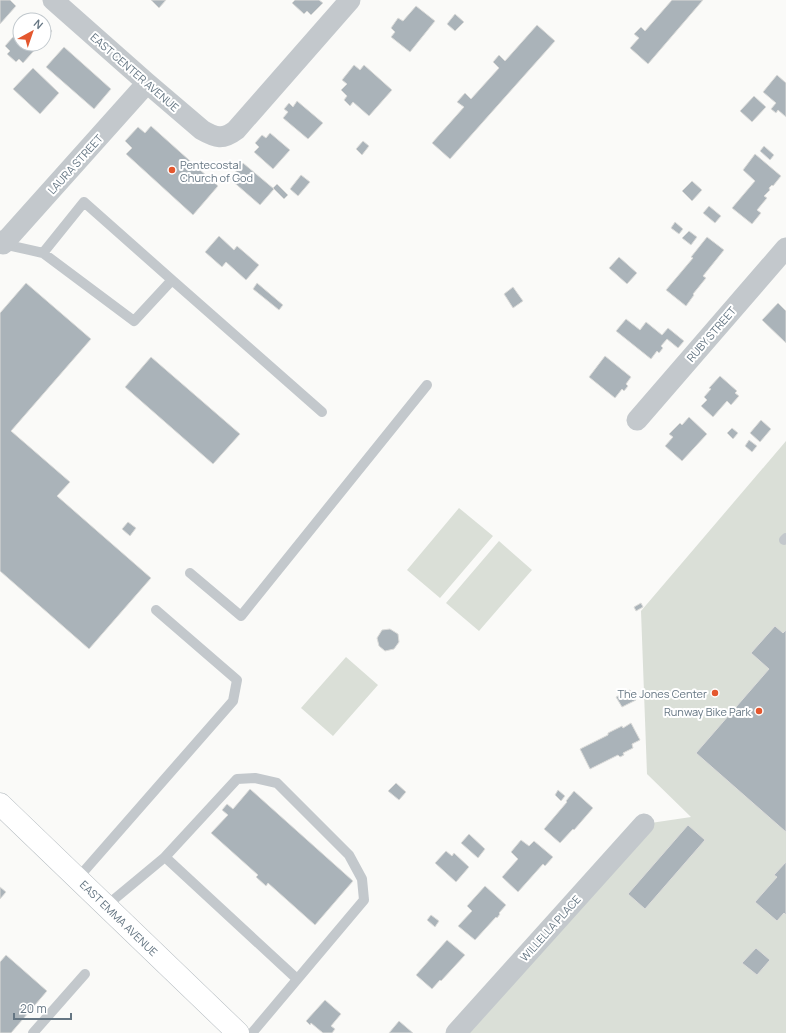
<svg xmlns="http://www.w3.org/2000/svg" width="786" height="1033" viewBox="0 0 786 1033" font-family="Manrope,sans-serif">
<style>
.green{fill:#dadfd7}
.building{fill:#aab3b9;stroke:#dcdcda}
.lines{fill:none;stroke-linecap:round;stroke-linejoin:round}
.secondary-casing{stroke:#b3babf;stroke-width:23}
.lane{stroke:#c3c8cc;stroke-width:10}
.street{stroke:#c3c8cc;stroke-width:21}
.secondary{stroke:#fff;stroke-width:22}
.poi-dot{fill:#e4572e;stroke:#fff;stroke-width:1.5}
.labels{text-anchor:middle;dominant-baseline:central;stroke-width:4;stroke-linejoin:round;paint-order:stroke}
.street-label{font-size:11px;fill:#657683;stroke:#fff}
.poi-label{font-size:11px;fill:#657683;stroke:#fff;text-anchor:end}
</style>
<rect width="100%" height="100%" fill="#fafaf8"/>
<path class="green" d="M786 441V1033H456L644 824 691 817 647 774 641 611Z
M459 508 493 536 440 598 407 570Z
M499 541 532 570 479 631 446 603Z
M346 657 378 685 333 736 301 708Z"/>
<path class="building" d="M0 0H10L16 6 0 24Z
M151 0H166L159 8Z
M295 0H319L323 3 311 15 307 11 304 14 292 3Z
M672 0H703L648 64 630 48 639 38 634 34 641 27 645 31Z
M416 6 435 21 410 52 391 37 395 32 391 28 398 18 403 21Z
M455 14 464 22 455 31 447 24Z
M44 23 52 31 44 40Z
M537 25 555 41 450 159 432 143 464 107 457 102 465 93 471 99 499 68 493 62 499 55 505 61Z
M20 29V44H40L23 63 19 59 16 62 7 54 10 51 5 46Z
M64 47 111 89 94 109 46 67Z
M354 65 360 70 364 65 392 90 369 116 353 102 350 106 344 100 347 96 341 90 347 84 342 80Z
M33 68 59 93 40 114 13 89Z
M777 75 786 83V117L778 110 776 113 771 109 776 103 763 92Z
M754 96 766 107 752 122 740 111Z
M297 101 323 123 308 139 283 118 288 112 284 109 289 103 293 107Z
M151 126 218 186 193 215 126 154 132 148 125 141 138 127 145 133Z
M270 133 290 150 273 169 254 152 259 147 255 143 262 135 266 138Z
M363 141 369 146 362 155 356 149Z
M764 146 774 155 770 160 760 151Z
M755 154 781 176 773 186 772 185 769 188 770 190 764 196 767 198 757 210 761 213 752 224 732 208 755 181 743 170Z
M243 163 274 189 260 205 230 179Z
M301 175 310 182 298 196 290 189Z
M692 181 702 190 692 201 682 191Z
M277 184 288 195 284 199 273 188Z
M709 206 721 216 715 223 703 213Z
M675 222 683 229 679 234 671 228Z
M689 231 697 237 691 245 682 238Z
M219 236 234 250 237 246 259 265 246 280 226 262 222 267 205 252Z
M707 237 724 250 703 276 706 278 693 294 694 295 686 306 666 290 693 258 691 257Z
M619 257 637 273 627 284 609 268Z
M26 283 91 339 11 431 70 482 57 496 151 578 89 649 0 571V313Z
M257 283 283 305 279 310 253 289Z
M513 287 523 301 513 308 504 294Z
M778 303 786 311V343L762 320Z
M626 319 640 330 646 322 662 335 668 328 684 341 678 348 667 339 661 346 663 348 659 353 657 351 651 359 616 331Z
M605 356 631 377 626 384 628 386 624 391 622 389 615 398 589 377Z
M151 357 240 434 213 464 125 387Z
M720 376 737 391 735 393 739 396 731 405 727 401 713 417 701 406 707 400 704 397 711 389 709 388Z
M689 417 707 434 682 461 665 446 673 437 669 434 680 423 682 425Z
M761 420 771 429 760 442 750 433Z
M732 428 738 433 733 439 727 433Z
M749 440 757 446 752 452 745 446Z
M128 522 136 528 130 536 122 529Z
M641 603 643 607 636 611 634 607Z
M775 626 783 633 786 630V832L696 753 769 669 751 653Z
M390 629 398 634 399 642 394 649 385 651 379 646 377 638 382 630Z
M630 690 636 700 622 707 616 697Z
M631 723 640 740 632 744 633 748 623 753 624 755 620 757 618 755 590 769 580 749 608 735V733L622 726 623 728Z
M396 783 406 792 399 800 388 791Z
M250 789 353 881 315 925 268 883 266 886 256 877 258 875 211 833 228 815 222 810 227 804 233 809Z
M558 790 565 796 561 801 555 795Z
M574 791 593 808 574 830 573 829 560 843 544 829 567 802 566 801Z
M688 825 705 840 645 909 628 894Z
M469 834 485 849 478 858 461 843Z
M521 840 529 846 534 841 553 857 545 866 543 864 518 892 502 877 518 859 511 852Z
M446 851 452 856 454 853 469 867 456 882 435 863Z
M786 862V915L784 913 777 921 755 902 777 877 774 875Z
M485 886 506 905 499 913 500 914 497 918 496 917 475 940 458 926 472 911 467 906Z
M0 887 6 892 0 899Z
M431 915 439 921 435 927 427 920Z
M447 940 465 955 441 981 440 980 432 989 416 975Z
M756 948 770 960 757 975 742 963Z
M6 955 47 991 11 1033H0V962Z
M325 1000 341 1014 331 1026 335 1029 332 1033H323L311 1023 310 1025 306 1021Z
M399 1021 413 1033H389Z"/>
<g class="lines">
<g class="secondary-casing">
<path id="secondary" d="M0 804 238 1033"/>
</g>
<path class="lane" d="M3 244 43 253 134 321 172 280 322 412
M43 253 84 202 172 280
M784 540 786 538
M190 573 241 616 427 385
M165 857 297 979
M78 878 233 701 237 680 156 610
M106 906 165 857 237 779 255 778 277 783 349 855 362 879 364 900 252 1033
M33 1033 85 974"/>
<path class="street" d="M53 0 147 83 202 130C216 138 223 140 236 130L350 0
M0 241 3 244 147 83
M637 420 786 248
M456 1033 644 824"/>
<use href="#secondary" class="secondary"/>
</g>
<g class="poi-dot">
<circle cx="172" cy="170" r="4"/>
<circle cx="715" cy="693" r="4"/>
<circle cx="759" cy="711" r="4"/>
</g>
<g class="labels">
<g class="street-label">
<text transform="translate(135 72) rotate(41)">EAST CENTER AVENUE</text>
<text transform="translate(75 164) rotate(-48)">LAURA STREET</text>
<text transform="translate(711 334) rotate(-49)">RUBY STREET</text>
<text transform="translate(119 918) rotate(44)">EAST EMMA AVENUE</text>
<text transform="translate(550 928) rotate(-48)">WILLELLA PLACE</text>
</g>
<g class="poi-label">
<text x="180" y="164" text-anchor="start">Pentecostal<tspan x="180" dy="13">Church of God</tspan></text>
<text x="707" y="693">The Jones Center</text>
<text x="751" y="711">Runway Bike Park</text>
</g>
</g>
<g transform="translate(32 32) rotate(40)"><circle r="19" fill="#ffffff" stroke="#c1c8cd"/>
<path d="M0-3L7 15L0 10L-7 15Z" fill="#e4572e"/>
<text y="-6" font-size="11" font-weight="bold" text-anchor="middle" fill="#657683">N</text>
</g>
<path d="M14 1013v6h57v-6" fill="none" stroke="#657683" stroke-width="2"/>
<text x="20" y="1013" font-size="12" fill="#657683" stroke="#ffffff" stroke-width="3" paint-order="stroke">20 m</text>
</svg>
